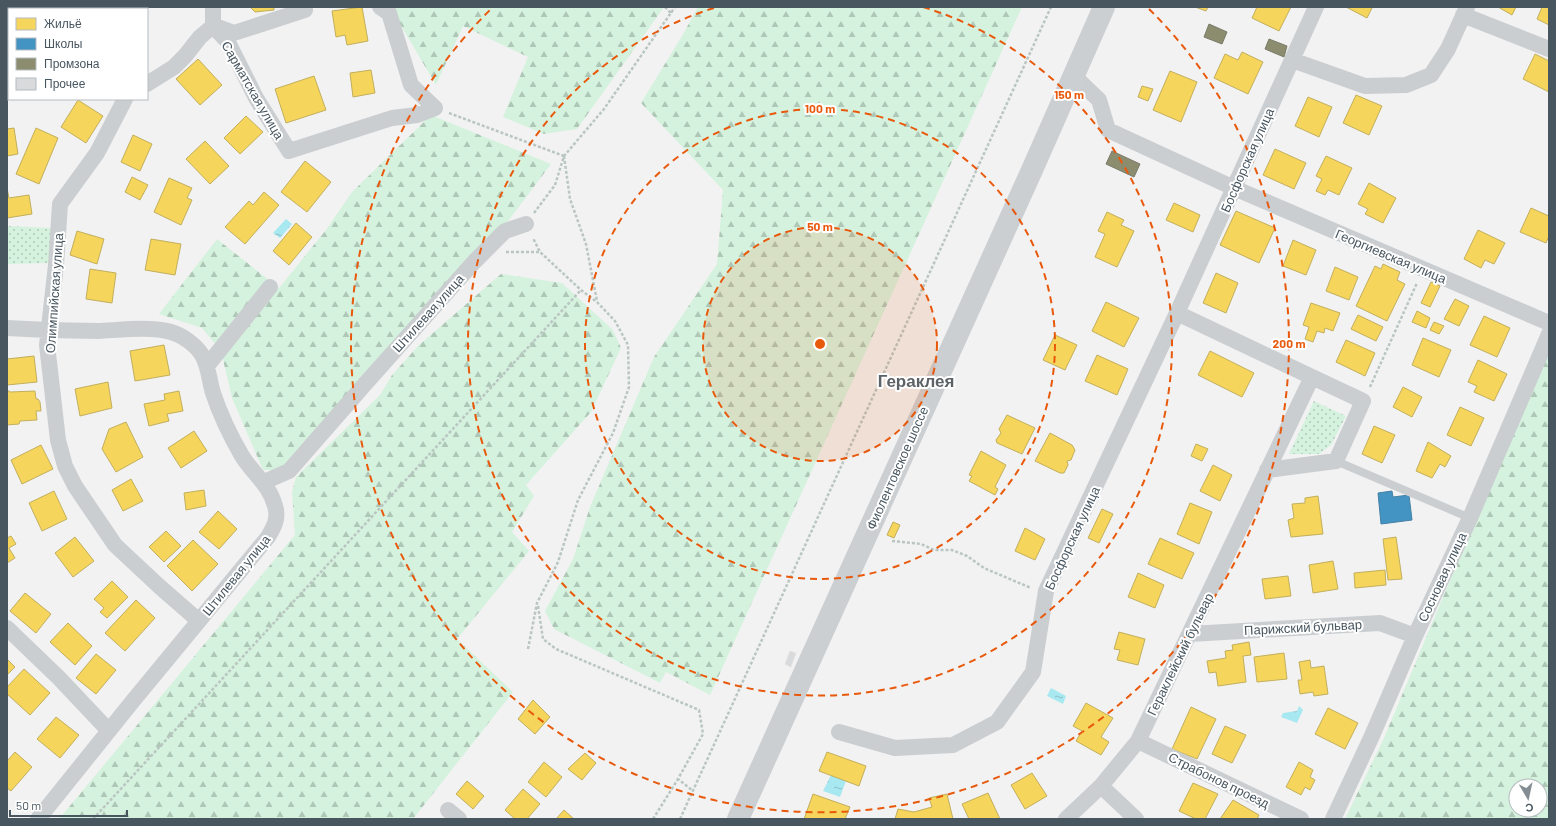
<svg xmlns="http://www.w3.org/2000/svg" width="1556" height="826" viewBox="0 0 1556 826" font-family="Barlow,sans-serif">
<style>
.forest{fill:url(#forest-firs);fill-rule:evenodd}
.park{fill:url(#park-dots)}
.water{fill:url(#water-ripples)}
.homes{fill:#f6d55c;stroke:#c2af5d}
.schools{fill:#4393c3;stroke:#4481a5}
.industry{fill:#8c8c6e;stroke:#787c6a}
.building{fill:#d8dadb;stroke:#e4e4e5}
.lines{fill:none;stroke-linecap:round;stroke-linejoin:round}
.path{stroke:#b9c6c1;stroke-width:2.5;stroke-dasharray:3 2;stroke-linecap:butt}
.lane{stroke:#cbced1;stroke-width:8}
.street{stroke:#cbced1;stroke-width:16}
.secondary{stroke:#cccfd2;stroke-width:22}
.ring{fill:none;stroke:#e8590c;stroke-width:2;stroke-dasharray:7 5}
.labels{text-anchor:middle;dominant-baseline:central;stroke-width:4;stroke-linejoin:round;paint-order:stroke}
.street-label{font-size:13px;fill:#485660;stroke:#fff}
.district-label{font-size:17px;font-weight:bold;fill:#5d6266;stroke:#fff}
.centre{fill:#e8590c;stroke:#fff;stroke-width:2}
.ring-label{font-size:12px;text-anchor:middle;font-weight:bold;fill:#e8590c;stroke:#fff;stroke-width:4;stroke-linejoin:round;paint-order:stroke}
</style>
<defs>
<pattern id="forest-firs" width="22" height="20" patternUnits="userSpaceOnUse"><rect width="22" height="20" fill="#d5f2de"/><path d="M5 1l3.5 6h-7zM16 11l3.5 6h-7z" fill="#afc7b7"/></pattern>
<pattern id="park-dots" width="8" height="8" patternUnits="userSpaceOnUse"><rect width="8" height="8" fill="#d5f2de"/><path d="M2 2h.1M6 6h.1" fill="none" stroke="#afc7b7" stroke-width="1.8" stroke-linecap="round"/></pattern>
<pattern id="water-ripples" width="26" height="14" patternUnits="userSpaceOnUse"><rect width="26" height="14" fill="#a8e8f1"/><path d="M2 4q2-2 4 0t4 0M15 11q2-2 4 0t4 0" fill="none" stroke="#8bbfc7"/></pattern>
</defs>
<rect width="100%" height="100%" fill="#f2f2f2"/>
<path class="forest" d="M390 7H664L577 129 544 134 503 117 528 57 463 26 436 85Z
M698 7H1022L710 695 666 672 660 683 554 629 545 611 573 559 590 507 654 357 717 264 723 190 641 103 682 36Z
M431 115 551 164 503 228 292 470H263L232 398 221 351 202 328 159 314 217 239 279 288 326 230 352 192Z
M501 274 562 283 613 330 621 348 591 412 526 485 534 496 512 532 529 551 457 639 513 692 413 819H59L295 535 292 492 296 477 380 395 392 375 419 345Z
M1549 344V819H1345L1384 738ZM1516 786H1540V810H1516Z"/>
<path class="park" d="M7 226 54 228 51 263 7 264Z
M1314 401 1346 416 1331 445 1319 454H1289Z"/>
<path class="water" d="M286 219 292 224 280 238 273 233Z
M1051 688 1066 696 1063 704 1047 696Z
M1299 706 1303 710 1297 723 1281 717 1283 713 1297 711Z
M831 775 846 781 840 797 823 791Z"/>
<path class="homes" d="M101 7H138V9H101Z
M250 7H274V10L255 12Z
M362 7 368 41 347 45 345 35 336 37 332 11Z
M1195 7H1208L1206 11Z
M1257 7H1291L1279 31 1252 18Z
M1346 7H1370L1372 8 1367 18Z
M1498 7H1516L1512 15Z
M1542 7H1549V25L1537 19Z
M1242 52 1263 62 1248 94 1214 78 1225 54 1238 60Z
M1535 54 1549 61V92L1523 79Z
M198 59 222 85 200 105 176 79Z
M371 70 375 93 353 97 350 73Z
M1170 71 1197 82 1181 122 1153 110Z
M314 76 326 110 286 123 275 89Z
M1142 86 1153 89 1148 101 1138 97Z
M1356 95 1382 106 1369 135 1343 123Z
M1308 97 1332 107 1319 137 1295 126Z
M78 100 103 116 86 143 61 127Z
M246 116 263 132 240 154 224 138Z
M14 128 18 154 7 156V129Z
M36 128 58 138 39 184 16 174Z
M133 135 152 144 140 171 121 162Z
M205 141 229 166 210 184 186 159Z
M1275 149 1306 163 1294 189 1263 175Z
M1326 156 1352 168 1339 195 1328 190 1325 195 1316 191 1322 179 1316 176Z
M305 161 331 182 307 212 281 192Z
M132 177 148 185 140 200 125 192Z
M169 178 192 188 187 198 192 200 181 225 154 212Z
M1369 183 1396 198 1383 223 1365 214 1368 209 1358 204Z
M7 188 9 198 29 195 32 214 7 218Z
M264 192 279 205 245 244 225 227 249 201 253 205Z
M1174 203 1200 215 1193 232 1166 220Z
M1531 208 1549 216V236L1546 243 1520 232Z
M1236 211 1275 228 1259 263 1220 245Z
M1107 212 1124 220 1121 225 1134 231 1117 267 1095 257 1105 234 1098 231Z
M296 223 312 237 289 265 273 251Z
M1478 230 1505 243 1494 264 1485 260 1481 268 1464 259Z
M77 231 104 239 97 264 70 255Z
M151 239 181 244 175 275 145 270Z
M1293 240 1316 250 1306 275 1283 266Z
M1383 264 1400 272 1397 280 1405 284 1387 321 1356 306 1375 266 1381 269Z
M1335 267 1358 277 1349 300 1326 291Z
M90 269 116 273 112 303 86 299Z
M1216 273 1238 283 1226 313 1203 303Z
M1431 282 1440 286 1430 307 1421 303Z
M1455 299 1469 306 1459 326 1444 319Z
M1106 302 1139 318 1124 347 1092 331Z
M1311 303 1340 313 1333 331 1325 328 1324 333 1317 331 1313 342 1305 339 1309 327 1303 325Z
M1417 311 1430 318 1426 328 1412 322Z
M1358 315 1383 327 1376 341 1351 329Z
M1484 316 1510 328 1497 357 1470 345Z
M1434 322 1444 326 1439 334 1430 330Z
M1055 335 1077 345 1065 370 1043 360Z
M1423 338 1451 350 1439 377 1412 365Z
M1346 340 1375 353 1365 376 1336 362Z
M164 345 170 375 135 381 130 351Z
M1210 351 1254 373 1242 397 1198 375Z
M1097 355 1128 369 1117 395 1085 381Z
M34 356 37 382 7 385V359Z
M1478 360 1507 374 1494 401 1474 392 1477 386 1468 382Z
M108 382 112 408 80 416 75 389Z
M1403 387 1422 397 1412 417 1393 407Z
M7 390 10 392 35 391 36 399H38L40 402 41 411H36L37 420 20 421 19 424 7 425Z
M179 391 183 411 167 414 169 421 149 426 144 404 165 400 164 394Z
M1460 407 1484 418 1471 446 1447 435Z
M1007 415 1035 428 1022 454 997 443 996 440 1001 433 999 429Z
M126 422 143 457 116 472 102 449 109 429Z
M1374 426 1395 435 1382 463 1362 454Z
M194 431 207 451 181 468 168 448Z
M1050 433 1072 445 1075 450 1071 460 1067 461 1068 465 1064 473H1060L1035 461Z
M1428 442 1451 456 1445 467 1440 464 1432 478 1416 471Z
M1196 444 1208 449 1202 461 1191 456Z
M41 445 53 469 22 484 11 460Z
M981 451 1006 465 995 487 998 489 995 495 969 481 972 476 969 475Z
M1213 465 1232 475 1220 501 1200 491Z
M131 479 143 501 123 511 112 490Z
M204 490 206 506 186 510 184 493Z
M54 491 67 519 42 531 29 503Z
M1318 496 1323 534 1291 537 1288 520 1294 518 1292 504 1305 503V498Z
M1190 503 1212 512 1199 544 1177 534Z
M1102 509 1113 514 1099 543 1088 538Z
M218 511 237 529 219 549 199 532Z
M893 522 900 525 894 538 887 535Z
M1025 528 1045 539 1035 560 1015 551Z
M166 531 181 546 164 562 149 547Z
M11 536 16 544 9 548 15 558 7 563V538Z
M75 537 94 561 73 577 55 553Z
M1396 537 1402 579 1388 580 1383 539Z
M1160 538 1194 553 1182 579 1148 564Z
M193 540 218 564 192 591 167 566Z
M1333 561 1338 589 1313 593 1309 565Z
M1385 570 1386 585 1355 588 1354 573Z
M1138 573 1164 585 1155 608 1128 597Z
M1288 576 1291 596 1265 599 1262 579Z
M112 581 128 597 107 618 100 612 104 608 94 599Z
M25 593 51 614 36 633 10 611Z
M136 600 155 618 125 651 105 633Z
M68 623 92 646 75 665 50 642Z
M1119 632 1145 639 1138 665 1117 660 1120 650 1114 649Z
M1249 642 1251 655 1243 656 1246 682 1218 686 1216 672 1209 673 1207 661 1226 658 1225 651 1233 650 1232 645Z
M1284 653 1287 679 1257 682 1254 657Z
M96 654 116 670 96 694 76 678Z
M7 659 15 667 7 675Z
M1310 660 1311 668 1324 666 1328 694 1314 696 1313 692 1300 694 1298 680H1302L1299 662Z
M24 669 50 693 30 715 7 694V687Z
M533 700 550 717 535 734 518 719Z
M1086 703 1113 718 1101 737 1109 742 1101 755 1076 741 1082 731 1073 726Z
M1191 707 1216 719 1197 759 1172 749Z
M1328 708 1358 723 1345 749 1315 734Z
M56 717 79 735 60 758 37 739Z
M1225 726 1246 735 1232 763 1212 754Z
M15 752 32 767 11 791 7 788V761Z
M827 752 866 766 859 786 819 771Z
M585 753 596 763 582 780 568 769Z
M544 762 562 777 546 797 528 782Z
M1299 762 1313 770 1310 777 1315 780 1310 790 1305 787 1301 795 1286 787Z
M1032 773 1047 796 1025 809 1011 785Z
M467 781 484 796 473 809 456 794Z
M1193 783 1218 794 1205 819H1196L1179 811Z
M523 789 540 804 527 819H515L505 810Z
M988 793 1000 819H969L962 804Z
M813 794 850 807 845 819H804Z
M947 794 953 819H895L898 809 914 812 932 807 929 798Z
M1233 800 1259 815 1257 819H1220Z
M564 810 574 819H556Z"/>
<path class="schools" d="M1392 491 1393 497 1409 495 1412 520 1381 524 1378 493Z"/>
<path class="industry" d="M1209 24 1227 32 1222 44 1204 37Z
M1269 39 1287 46 1284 57 1265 49Z
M1112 151 1140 164 1134 177 1106 164Z"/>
<path class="building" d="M790 651 796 653 791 667 785 664Z"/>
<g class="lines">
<path class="path" d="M665 7 671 13
M449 113 564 156
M564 156 570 199 586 244 597 301
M534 213 555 185 564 156 604 109 675 7
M506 252H540
M1370 387 1417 283
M892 541 921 544 934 550H952L967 556 984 568 1031 588
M538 606 543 639 556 649 699 710 703 734 678 779 693 791
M528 649 537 603 558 562 578 500 613 433 629 387 628 345 615 321 597 302 581 290 540 252 533 238
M93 819 581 290
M653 819 678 779
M680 819 1051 7"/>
<path class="lane" d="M1336 461 1470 518"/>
<path class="street" d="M88 7V9
M213 7V26L228 42 256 98 289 151 392 118 417 115 435 108 411 85 389 13 380 7
M1463 15 1549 49
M215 26 234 33 305 10
M1292 60 1365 86 1406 85 1431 75 1448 49 1467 7
M1073 75 1099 100 1108 130 1234 188 1549 323
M147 84 174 67 185 56 200 37 213 26
M125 99 97 153 60 204 56 265 47 345 58 440 65 466 75 486 115 545 160 587 199 621
M7 328C37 330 68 331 98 331 120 330 150 326 171 332 182 335 196 345 202 355 209 367 209 380 213 393 220 414 231 437 242 456 254 475 269 484 275 506 279 518 274 527 268 537L132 702 38 819
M207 366 270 287
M1312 377 1177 313 1316 7
M264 482 289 471 365 384 474 262 505 231 526 224
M7 628 59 678 109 731
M1190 634 1380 623 1415 636
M839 732 895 748 953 745 997 722 1033 672 1046 591 1177 313
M1138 741 1301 819
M1101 786 1136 819
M448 810 459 819
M1066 819 1101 786 1138 741 1312 377 1363 401 1336 461 1267 470
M1333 819 1371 738 1415 636 1470 518 1549 334"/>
<path class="secondary" d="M738 819 1032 170 1104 7"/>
</g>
<circle cx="820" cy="344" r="117" fill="#e8590c" fill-opacity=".12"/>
<g class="ring">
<circle cx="820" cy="344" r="117"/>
<circle cx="820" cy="344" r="235"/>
<path d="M923 7A352 352 0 1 1 717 7"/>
<path d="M1149 9A469 469 0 1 1 491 9"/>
</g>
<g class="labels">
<g class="street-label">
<text transform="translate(253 90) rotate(60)">Сарматская улица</text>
<text transform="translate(1247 160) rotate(-66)">Босфорская улица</text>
<text transform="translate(1391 256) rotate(23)">Георгиевская улица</text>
<text transform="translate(54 293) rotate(-86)">Олимпийская улица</text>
<text transform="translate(428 313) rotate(-48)">Штилевая улица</text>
<text transform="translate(897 468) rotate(-66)">Фиолентовское шоссе</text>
<text transform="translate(1072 538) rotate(-65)">Босфорская улица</text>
<text transform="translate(236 575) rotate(-51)">Штилевая улица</text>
<text transform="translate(1442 577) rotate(-65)">Сосновая улица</text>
<text transform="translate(1303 627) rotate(-3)">Парижский бульвар</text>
<text transform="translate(1180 654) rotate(-64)">Гераклейский бульвар</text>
<text transform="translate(1219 780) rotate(26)">Страбонов проезд</text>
</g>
<g class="district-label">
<text x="916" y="380">Гераклея</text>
</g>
</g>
<circle cx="820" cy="344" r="6" class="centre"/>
<g class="ring-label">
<text x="1069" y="99">150 m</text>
<text x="820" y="113">100 m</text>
<text x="820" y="231">50 m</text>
<text x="1289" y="348">200 m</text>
</g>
<rect width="1556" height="826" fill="none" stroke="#485660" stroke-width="16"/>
<rect x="8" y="8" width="140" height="92" fill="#ffffff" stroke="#b6bbbf"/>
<rect x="16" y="18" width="20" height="12" fill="#f6d55c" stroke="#b6bbbf"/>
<text x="44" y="28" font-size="12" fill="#485660">Жильё</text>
<rect x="16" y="38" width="20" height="12" fill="#4393c3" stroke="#b6bbbf"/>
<text x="44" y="48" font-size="12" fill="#485660">Школы</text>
<rect x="16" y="58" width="20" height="12" fill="#8c8c6e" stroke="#b6bbbf"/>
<text x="44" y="68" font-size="12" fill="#485660">Промзона</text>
<rect x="16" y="78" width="20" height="12" fill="#d8dadb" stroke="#b6bbbf"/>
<text x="44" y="88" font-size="12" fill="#485660">Прочее</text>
<g transform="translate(1528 798) rotate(171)"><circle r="19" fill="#ffffff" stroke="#b6bbbf"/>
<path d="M0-3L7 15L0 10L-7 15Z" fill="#848d93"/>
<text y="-6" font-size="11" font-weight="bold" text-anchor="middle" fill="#485660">С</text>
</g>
<path d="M10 810v6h117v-6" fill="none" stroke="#485660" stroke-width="2"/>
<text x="16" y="810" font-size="12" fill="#485660" stroke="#ffffff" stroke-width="3" paint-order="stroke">50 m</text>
</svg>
